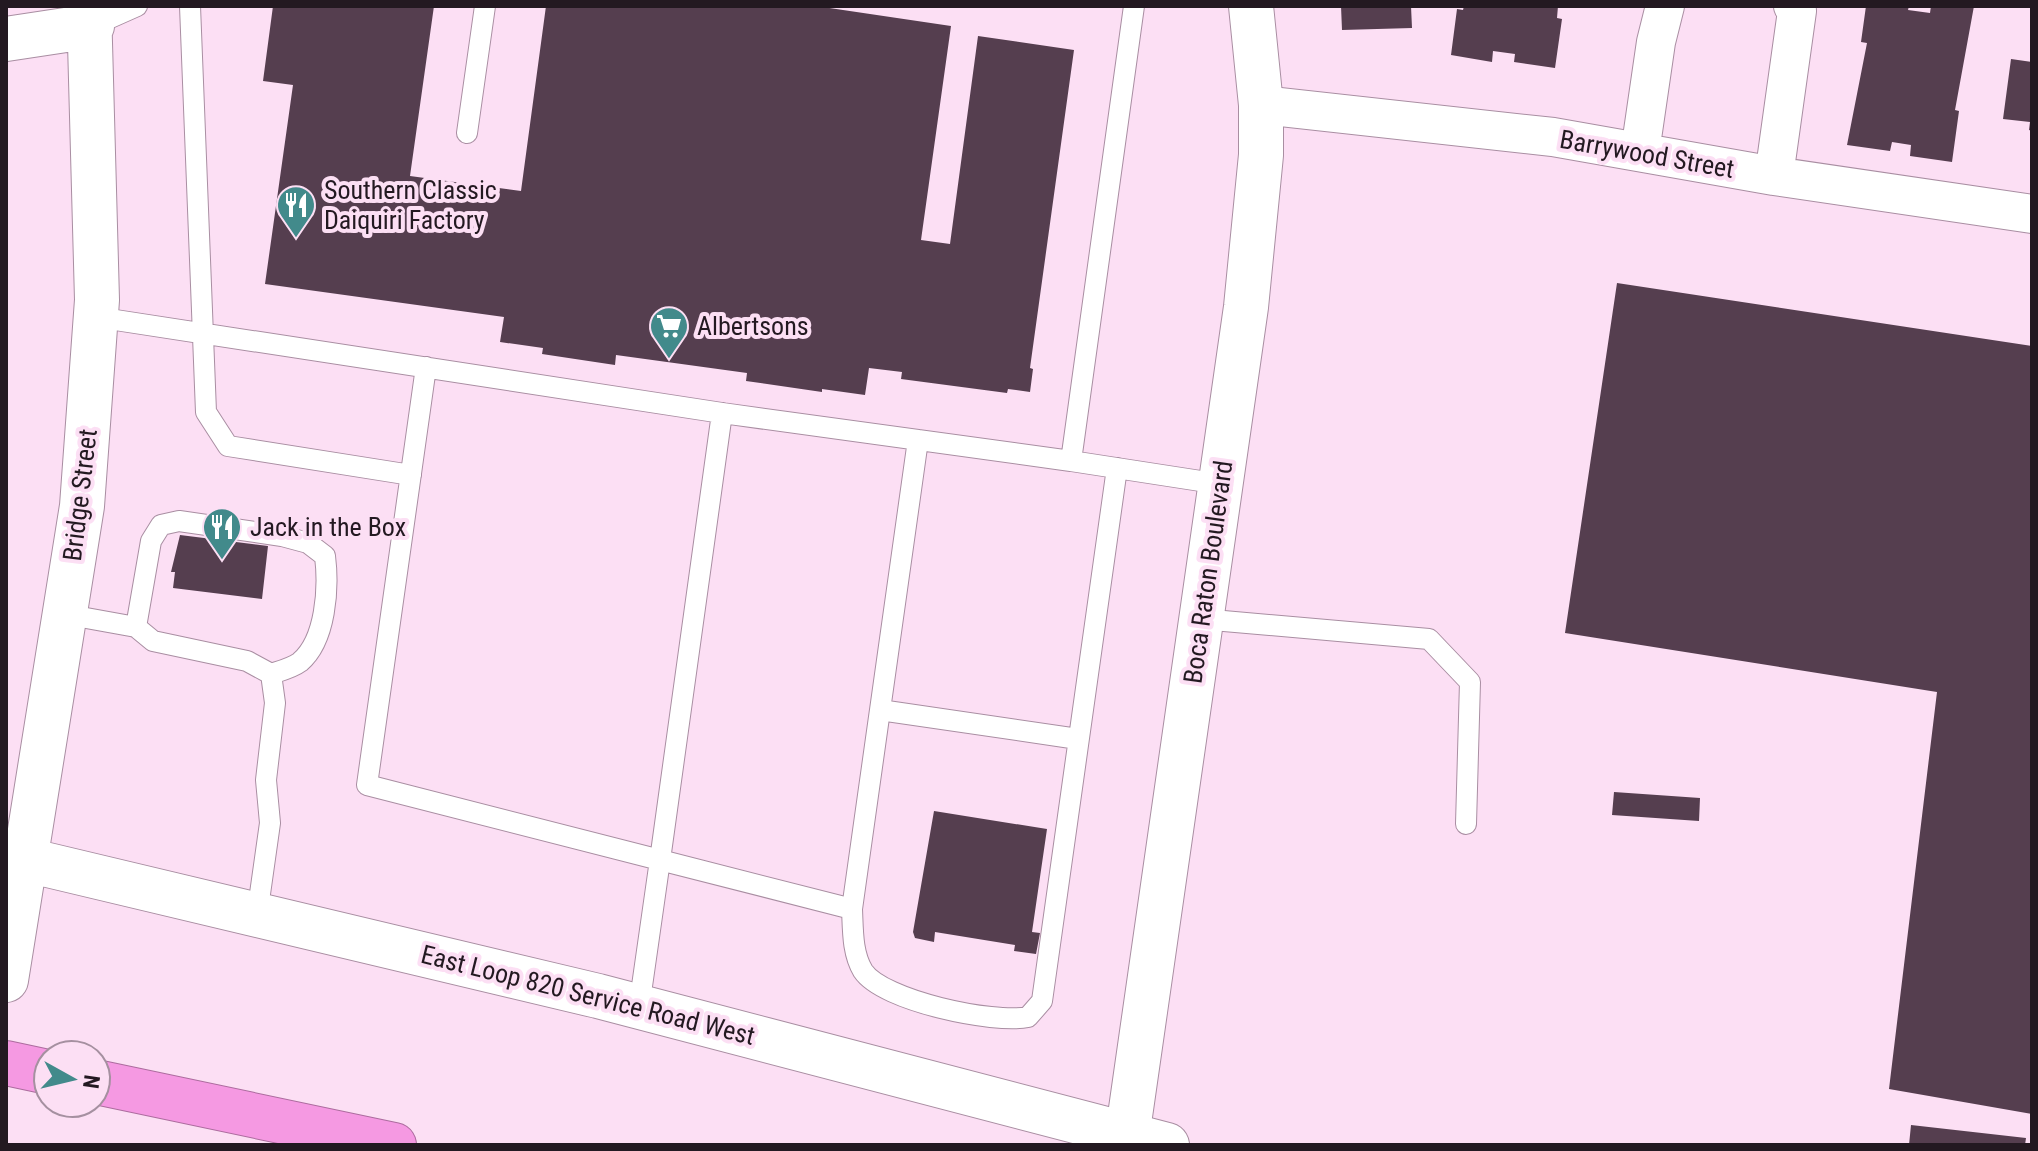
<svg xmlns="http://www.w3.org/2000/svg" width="2038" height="1151" viewBox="0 0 2038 1151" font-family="'Roboto Condensed',sans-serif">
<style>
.building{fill:#553e4f}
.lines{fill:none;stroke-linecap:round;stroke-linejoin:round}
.service-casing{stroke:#a98ea2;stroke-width:22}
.minor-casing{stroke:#a98ea2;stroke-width:40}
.tertiary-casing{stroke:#a98ea2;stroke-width:46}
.secondary-casing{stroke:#a98ea2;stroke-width:46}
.motorway-casing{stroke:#ac6c9e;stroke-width:46}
.service{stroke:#fff;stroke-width:20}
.minor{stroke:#fff;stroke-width:38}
.tertiary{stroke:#fff;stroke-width:44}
.secondary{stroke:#fff;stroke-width:44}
.motorway{stroke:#f599e2;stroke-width:44}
.labels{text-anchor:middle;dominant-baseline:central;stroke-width:8;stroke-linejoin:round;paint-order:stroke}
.street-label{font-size:26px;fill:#231921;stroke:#fcdff4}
.poi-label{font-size:26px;fill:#231921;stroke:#fcdff4;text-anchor:start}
</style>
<rect width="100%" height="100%" fill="#fcdff4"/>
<path class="building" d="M273 6H434L410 176 521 191 546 6H816L951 26 921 240 950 244 978 36 1074 50 1030 368 1033 369 1030 392 1008 389 1007 393 901 379 902 372 869 368 865 395 822 389V392L746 381 747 373 616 355 615 365 542 354 543 348 500 342 504 317 265 284 293 85 263 81Z
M1341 6H1411L1412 28 1342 30Z
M1464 6H1558L1557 18 1562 19 1555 68 1514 62 1515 54 1493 51 1492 62 1451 55 1457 9 1463 10Z
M1866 6H1909L1908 10 1930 13 1931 6H1974L1955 110 1959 111 1952 162 1910 156 1911 145 1892 142 1890 151 1847 145 1867 43 1861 42Z
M2011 59 2032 62V131L2029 130 2030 122 2003 119Z
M1617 283 2032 346V1114L1889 1089 1937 692 1565 633Z
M180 535 268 546 262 599 173 588 175 572H171Z
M1614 792 1700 798 1699 821 1612 815Z
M934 811 1047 829 1032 932 1040 933 1036 954 1014 951 1015 945 935 932 934 942 915 938 913 932Z
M1911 1125 2026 1138 2025 1145H1909Z"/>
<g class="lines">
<g class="service-casing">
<path id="service" d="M190 6 206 412 228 446 411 475
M1134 6 1071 461 1220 484
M92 26 137 6
M467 133 485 6
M96 317 722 413 1071 461
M426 367 367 785 660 860 639 1007
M722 413 660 860 852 909C853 929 852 953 863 971 883 1001 994 1024 1028 1017L1042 1001 1117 468
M64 614 136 627 153 641 247 661 271 674 275 703 266 780 270 823 257 915
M1201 619 1429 639 1470 682 1466 824
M136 627 151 541 161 525 179 521 282 536 308 543 325 556C329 588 326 640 300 662 292 668 280 671 271 674
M880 710 1078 739
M852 909 918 440"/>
</g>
<g class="minor-casing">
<path id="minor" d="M1261 105 1553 137 1774 176 2032 214
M1640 152 1656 42 1665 6
M1774 176 1797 11 1793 6"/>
</g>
<g class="tertiary-casing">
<path id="tertiary" d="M1127 1137 1246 307 1261 155V105L1251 6"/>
</g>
<g class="secondary-casing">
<path id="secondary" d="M6 39 92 26
M6 855 598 996 1167 1145
M6 980 82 506 97 300 89 6"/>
</g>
<g class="motorway-casing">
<path id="motorway" d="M6 1063 48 1072
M96 1082 394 1145"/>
</g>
<use href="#service" class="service"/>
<use href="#minor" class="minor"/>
<use href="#tertiary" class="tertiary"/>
<use href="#secondary" class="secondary"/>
<use href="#motorway" class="motorway"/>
</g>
<defs>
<g id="restaurant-pin" transform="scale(2)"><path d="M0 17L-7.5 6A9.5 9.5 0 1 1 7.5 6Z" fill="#428a8b" stroke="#fcdff4"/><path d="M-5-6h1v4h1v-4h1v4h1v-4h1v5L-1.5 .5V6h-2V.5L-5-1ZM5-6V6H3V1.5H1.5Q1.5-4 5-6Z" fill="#fff"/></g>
<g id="supermarket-pin" transform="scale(2)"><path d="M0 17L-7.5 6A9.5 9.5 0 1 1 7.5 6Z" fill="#428a8b" stroke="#fcdff4"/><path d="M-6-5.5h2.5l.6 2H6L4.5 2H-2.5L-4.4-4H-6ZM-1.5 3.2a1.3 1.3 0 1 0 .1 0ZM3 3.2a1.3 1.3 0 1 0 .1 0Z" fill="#fff"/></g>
</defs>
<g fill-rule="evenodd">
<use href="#restaurant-pin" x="296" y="205"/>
<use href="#supermarket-pin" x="669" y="326"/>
<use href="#restaurant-pin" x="222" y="527"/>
</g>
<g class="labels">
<g class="street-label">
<text transform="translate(1647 154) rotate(10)">Barrywood Street</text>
<text transform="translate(80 495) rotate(-83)">Bridge Street</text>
<text transform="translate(1208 572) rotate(-82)">Boca Raton Boulevard</text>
<text transform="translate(588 995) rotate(14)">East Loop 820 Service Road West</text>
</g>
<g class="poi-label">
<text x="324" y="190">Southern Classic<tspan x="324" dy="30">Daiquiri Factory</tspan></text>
<text x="697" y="326">Albertsons</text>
<text x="250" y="527">Jack in the Box</text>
</g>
</g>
<rect width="2038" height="1151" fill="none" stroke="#231921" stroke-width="16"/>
<g transform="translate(72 1079) rotate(98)"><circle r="38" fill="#fcdff4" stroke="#a590a0" stroke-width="2"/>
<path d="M0-6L14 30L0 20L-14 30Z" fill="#428a8b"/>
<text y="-12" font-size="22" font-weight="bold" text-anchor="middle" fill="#231921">N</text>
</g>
</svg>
